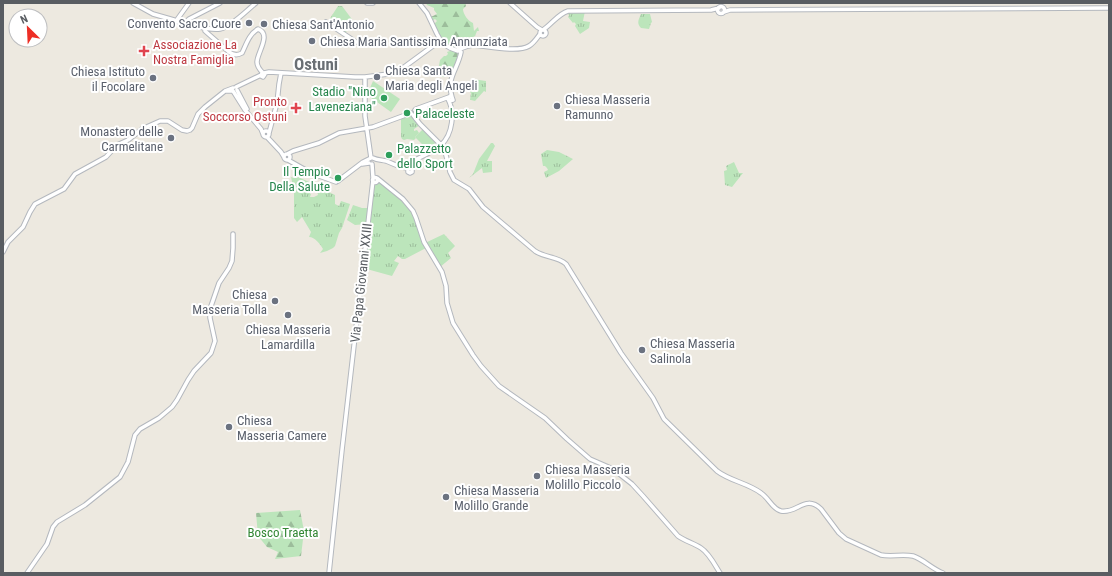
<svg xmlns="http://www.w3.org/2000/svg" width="1112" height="576" viewBox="0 0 1112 576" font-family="'Roboto Condensed',sans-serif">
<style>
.grass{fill:url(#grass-tufts)}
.forest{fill:url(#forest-firs)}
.garden{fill:#bce5bb}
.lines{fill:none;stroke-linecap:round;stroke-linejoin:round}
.secondary-casing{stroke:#b4b8be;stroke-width:5.5}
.secondary{stroke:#fff;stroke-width:3.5}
.worship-dot{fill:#6b7280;stroke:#fff;stroke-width:1.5}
.health-dot{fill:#e0444e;stroke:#fff;stroke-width:1.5}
.leisure-dot{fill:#2e9e5b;stroke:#fff;stroke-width:1.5}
.labels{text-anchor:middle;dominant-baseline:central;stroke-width:4;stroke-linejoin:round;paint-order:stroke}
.worship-label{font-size:13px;fill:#5b616d;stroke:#fff;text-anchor:start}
.health-label{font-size:13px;fill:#be3a42;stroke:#fff;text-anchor:start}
.leisure-label{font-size:13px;fill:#27864d;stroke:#fff;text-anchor:end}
.street-label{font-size:13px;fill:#595d62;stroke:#fff}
.park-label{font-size:13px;fill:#338734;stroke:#fff}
.district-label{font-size:17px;font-weight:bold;fill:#6a6f74;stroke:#fff}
</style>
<defs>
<pattern id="grass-tufts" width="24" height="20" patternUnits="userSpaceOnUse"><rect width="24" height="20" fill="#bce5bb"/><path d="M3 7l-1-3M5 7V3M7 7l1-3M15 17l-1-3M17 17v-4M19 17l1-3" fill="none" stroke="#9cbd9b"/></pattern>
<pattern id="forest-firs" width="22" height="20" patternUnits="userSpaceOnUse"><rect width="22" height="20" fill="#bce5bb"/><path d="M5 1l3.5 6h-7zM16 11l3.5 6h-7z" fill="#9cbd9b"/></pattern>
</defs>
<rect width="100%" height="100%" fill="#ede9e0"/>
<path class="grass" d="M338 6H342L354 22 345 33 331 23 329 20Z
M585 11 583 21 590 22 589 28 580 34 575 26 576 24 574 22 573 23 568 17 569 16 568 12Z
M641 14H650L652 22 651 23 649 29 641 28C636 23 639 19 641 14Z
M472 79 486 81V92L484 91 475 101 471 100H470L471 93 468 90Z
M411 116H412L420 125 414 129V131L417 130 419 133 415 137 416 138 414 140 407 139 404 140 402 139 401 137V119Z
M491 143H493L495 146 487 161H492V172L483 173 482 168 469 178 473 174 479 159Z
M547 150 559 152 573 159 559 171 546 178 544 172 548 170 547 168 545 166H543L541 154Z
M734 162 739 173H743L732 187 725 185 724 171 727 170 726 166Z
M296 176 309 182 306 191 311 194 310 197H314L318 195 317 191 314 190 316 186 335 195V204L339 206 341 201 350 204 342 228 339 233 335 246 333 248 327 251 320 253 323 249C320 244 315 237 309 237L311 232 302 217 297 222 294 218V191L291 177 294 178Z
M379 182 383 184 403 200 411 211 426 248 405 259H402L398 256 394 261 399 263 392 276 363 268 374 185 376 183Z
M353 205 362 208H369L367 224 355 225 347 220Z
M444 234 455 246 448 253 451 258 440 267 425 243Z"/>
<path class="forest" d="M426 3H465L466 6 463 9C463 14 468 21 473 23L474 31 478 27 479 31H477L475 36 471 38 466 43 467 45 457 50C441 42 441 40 434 24L437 21 435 19 432 21 430 17 433 16 437 14 434 10V8L427 5Z
M450 51H457L458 53 456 64 452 72 449 71H448L446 77H437L440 60 444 56H446L448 54 447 52Z
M300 510 304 531 301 556 275 559 278 552 267 547 258 536 256 513Z"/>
<path class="garden" d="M373 81 400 99 391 112 367 95Z
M423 129 436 142 428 150 415 137Z"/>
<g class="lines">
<g class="secondary-casing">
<path id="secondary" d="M133 3 153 14 174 20
M367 3H373
M419 3 427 13 437 34 442 43 450 48 458 51
M510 3 537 27 542 30
M717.5 10a3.5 3.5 0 1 1 7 0a3.5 3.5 0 1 1-7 0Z
M724 12 730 10 1109 8
M176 21C181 24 188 25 194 26 203 28 211 30 220 29 231 27 246 11 256 3
M176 21 189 3
M326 22 356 42
M184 24 189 19 220 3
M205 29V31L229 52C233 55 237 56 242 53 246 45 249 34 258 29 272 34 257 53 257 62 257 66 260 70 263 73
M540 33a3 3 0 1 1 6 0a3 3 0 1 1-6 0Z
M543 30C552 24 558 14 568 11L711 10 719 8
M457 50 468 46 473 45C487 46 517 53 529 46 534 43 537 38 540 34
M262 73 265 74 263 77 261 76Z
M264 73 269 72 355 77H365L396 73 441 40
M365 77V116L371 158
M236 87 261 75
M237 90 247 109
M226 91H233L245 110 261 129 263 134
M452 97C446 78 458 69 461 52
M415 110 416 109 449 97
M416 113 426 108
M413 115 420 124 441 145
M263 134a3 3 0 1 1 6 0a3 3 0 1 1-6 0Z
M269 133 277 103 279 84 281 73
M267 137 281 152 284 157
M438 147a3 3 0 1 1 6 0a3 3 0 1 1-6 0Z
M441 145C453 134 455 112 448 99L450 96 452 97 453 100 449 101
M444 148 447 159 450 172 454 180 469 189 483 207 535 251C545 258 557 256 566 264L621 353 653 398 664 419 717 471C730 481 748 483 761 493 769 498 772 509 781 511 797 514 805 494 821 509L839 533 846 539 881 555C891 557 902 554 913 556 923 559 932 569 943 573
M287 154 293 151 319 143 339 133 373 127 411 113
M284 157a3 3 0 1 1 6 0a3 3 0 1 1-6 0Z
M373 158C377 160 381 160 386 161 395 164 400 169 411 168L412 170V172L410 173 408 172V168
M288 160 311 173 336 182
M362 164 369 163
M372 164 373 178
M409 168 415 160 429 153 438 147
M372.5 180a2.5 2.5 0 1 1 5 0a2.5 2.5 0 1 1-5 0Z
M377 178 403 199 413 211 416 218 424 242 442 272 446 286 447 303 453 323 473 355 481 366 499 386 545 418 567 439 590 459 613 469 632 484 643 496 678 536C685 541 693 543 701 548 709 553 715 565 720 573
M338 181 363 162 371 158
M3 252 8 242 23 227 30 212 35 204 64 189 75 174 106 157 117 145 128 140 142 129 160 121H168L182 130 187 131 190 130 192 128 198 114 205 107 225 91 233 88
M27 573 47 544 53 527 57 522 85 505 120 477 128 462 135 435 140 429 159 418 172 407 177 400 188 380 194 371 211 353 215 341 210 318V309L219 283 229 268 232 261 233 248V234
M329 573 342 450 373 180"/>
</g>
<use href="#secondary" class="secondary"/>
</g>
<g class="worship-dot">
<circle cx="249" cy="23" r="4"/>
<circle cx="264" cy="24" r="4"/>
<circle cx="312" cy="41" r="4"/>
<circle cx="377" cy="77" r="4"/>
<circle cx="153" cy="78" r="4"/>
<circle cx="557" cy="106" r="4"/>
<circle cx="171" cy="138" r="4"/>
<circle cx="275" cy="301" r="4"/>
<circle cx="288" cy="315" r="4"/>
<circle cx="642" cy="350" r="4"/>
<circle cx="229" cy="427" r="4"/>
<circle cx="537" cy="476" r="4"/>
<circle cx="446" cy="497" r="4"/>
</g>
<g class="health-dot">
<path d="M142 45h4v4h4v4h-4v4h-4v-4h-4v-4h4z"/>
<path d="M294 102h4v4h4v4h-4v4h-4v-4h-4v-4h4z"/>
</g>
<g class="leisure-dot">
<circle cx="384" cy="98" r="4"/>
<circle cx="407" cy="113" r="4"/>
<circle cx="389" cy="155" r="4"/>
<circle cx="338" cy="178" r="4"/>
</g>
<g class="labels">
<g class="worship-label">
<text x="241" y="23" text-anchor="end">Convento Sacro Cuore</text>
<text x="272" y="24">Chiesa Sant'Antonio</text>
<text x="320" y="41">Chiesa Maria Santissima Annunziata</text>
<text x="385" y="70">Chiesa Santa<tspan x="385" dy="15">Maria degli Angeli</tspan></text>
<text x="145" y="71" text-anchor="end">Chiesa Istituto<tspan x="145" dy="15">il Focolare</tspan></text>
<text x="565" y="99">Chiesa Masseria<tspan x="565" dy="15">Ramunno</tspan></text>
<text x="163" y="131" text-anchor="end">Monastero delle<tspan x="163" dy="15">Carmelitane</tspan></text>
<text x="267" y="294" text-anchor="end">Chiesa<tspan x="267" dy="15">Masseria Tolla</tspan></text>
<text x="288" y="329" text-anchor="middle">Chiesa Masseria<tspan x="288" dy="15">Lamardilla</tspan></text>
<text x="650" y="343">Chiesa Masseria<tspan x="650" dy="15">Salinola</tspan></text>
<text x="237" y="420">Chiesa<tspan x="237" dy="15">Masseria Camere</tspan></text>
<text x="545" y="469">Chiesa Masseria<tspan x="545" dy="15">Molillo Piccolo</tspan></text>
<text x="454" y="490">Chiesa Masseria<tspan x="454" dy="15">Molillo Grande</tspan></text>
</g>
<g class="health-label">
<text x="153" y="44">Associazione La<tspan x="153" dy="15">Nostra Famiglia</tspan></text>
<text x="287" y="101" text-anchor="end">Pronto<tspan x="287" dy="15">Soccorso Ostuni</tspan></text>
</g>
<g class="leisure-label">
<text x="376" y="91">Stadio "Nino<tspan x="376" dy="15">Laveneziana"</tspan></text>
<text x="415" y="113" text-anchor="start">Palaceleste</text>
<text x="397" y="148" text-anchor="start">Palazzetto<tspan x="397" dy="15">dello Sport</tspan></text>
<text x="330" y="171">Il Tempio<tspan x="330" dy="15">Della Salute</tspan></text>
</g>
<g class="street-label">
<text transform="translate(361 283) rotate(-84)">Via Papa Giovanni XXIII</text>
</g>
<g class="park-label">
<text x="283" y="532">Bosco Traetta</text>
</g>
<g class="district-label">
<text x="316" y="64">Ostuni</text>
</g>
</g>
<rect width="1112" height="576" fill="none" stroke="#595d62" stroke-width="8"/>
<g transform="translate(28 28) rotate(336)"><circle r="19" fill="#ffffff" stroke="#bdbec0"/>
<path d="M0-3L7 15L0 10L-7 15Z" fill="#ed2e25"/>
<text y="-6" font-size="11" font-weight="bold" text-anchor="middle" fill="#595d62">N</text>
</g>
</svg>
